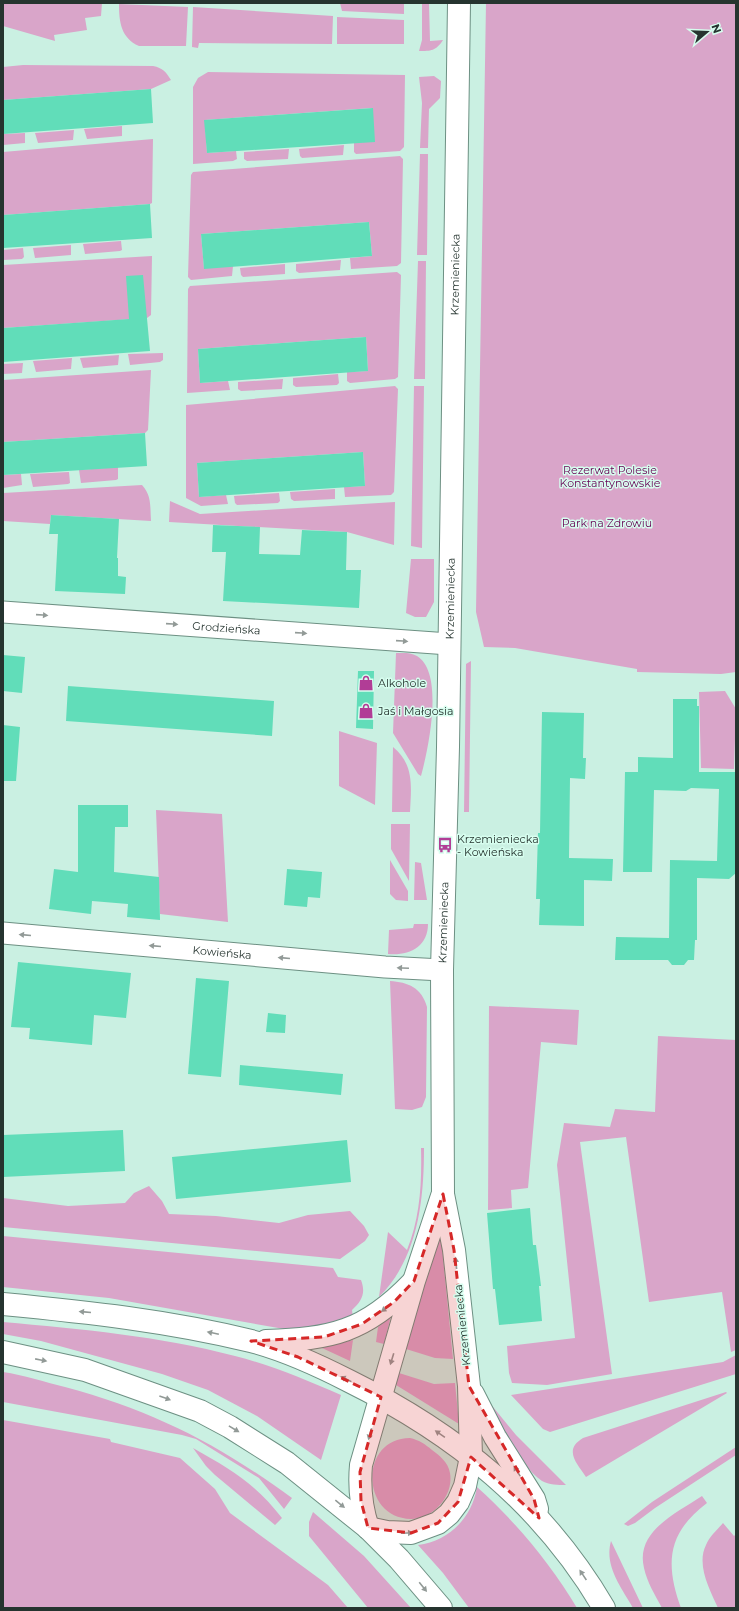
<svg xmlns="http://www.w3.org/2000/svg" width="739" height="1611" viewBox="0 0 739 1611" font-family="Montserrat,sans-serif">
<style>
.green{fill:#d9a5c9}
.building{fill:#61ddb9}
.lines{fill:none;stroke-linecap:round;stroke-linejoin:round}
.street-casing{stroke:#6d9083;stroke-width:23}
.secondary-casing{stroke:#6d9083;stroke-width:24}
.street{stroke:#fff;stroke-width:21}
.secondary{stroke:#fff;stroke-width:22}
.oneway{fill:#929a97}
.marked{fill:#d62828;fill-opacity:0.2;stroke:#d62828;stroke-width:3;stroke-dasharray:8 5;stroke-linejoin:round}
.labels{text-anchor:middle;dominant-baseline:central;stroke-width:3;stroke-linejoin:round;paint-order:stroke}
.street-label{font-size:11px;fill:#25342f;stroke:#d7feef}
.park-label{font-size:11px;fill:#660053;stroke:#d7feef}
.poi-label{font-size:11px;fill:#25342f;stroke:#d7feef;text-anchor:start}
</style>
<rect width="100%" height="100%" fill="#caf0e2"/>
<path class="green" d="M3 3H102L101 16 85 18 87 30 54 35 55 41 3 26Z
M340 3H404V14L342 11Z
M422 3H429L430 41 443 40C436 51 431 51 419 51L422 40Z
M486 3H736V672L721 674 637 672V669L515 648 484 647 476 612Z
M119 4 188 7 186 46H139C121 38 119 22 119 4Z
M193 7 333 16 332 44 199 43 198 48 192 47Z
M337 17 404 20V44H337Z
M23 65 153 66C163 68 166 72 171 80L151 89 3 100V67Z
M208 72 405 75 404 147 400 151 356 154 354 152V143L372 108 205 120 207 153 236 151 237 159 233 161 193 164V87L198 78Z
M434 76 441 81 440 98 429 109 428 148H420L422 103 419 77Z
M122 126V136L87 139 84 129Z
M74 130 73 140 38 143 35 133Z
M25 133V143L3 145V134Z
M153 139 152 203 150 204 3 215V152Z
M344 145 343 155 302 158 300 156 299 149Z
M289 149 288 159 247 161 244 159V152Z
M420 154H428L427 255H417Z
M400 156 403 159 401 263 397 266 351 269 350 258 372 256 369 222 201 234 204 268 233 266 232 276 191 280 188 277 191 175 193 172Z
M121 241 122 250 120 251 85 254 83 244Z
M71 245V255L35 258 33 248Z
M23 248 24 257 22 259 3 260V250Z
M152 256 151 315 147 318 3 328V265Z
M341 260 340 270 299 273 296 271V264Z
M418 261H426L425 379H414Z
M285 264V274L243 277 241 275 240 268Z
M397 272 401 275 398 377 395 379 350 383 347 381V372L368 371 366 337 198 349 200 383 228 381 230 390 187 393 188 289 190 286Z
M163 353V360L160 362 130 365 128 354Z
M119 355 118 365 83 368 80 358Z
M72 358 71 369 36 372 33 361Z
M23 363 22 373 3 374V364Z
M151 370 148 430 145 433 3 442V380Z
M338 374 339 383 337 385 296 387 293 385V378Z
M283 379 282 389 241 391 238 389V382Z
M395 386 398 389 394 492 391 495 345 497 344 487 365 486 363 452 197 463 199 497 226 495 228 504 201 506 186 498V405Z
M414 386H424L422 548 411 546Z
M118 467V479L116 480 81 483 79 470Z
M69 472 70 483 68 484 33 487 30 474Z
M21 474 22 485 3 488V475Z
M142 485C152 496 150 507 151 521L51 515 50 524 3 521V493Z
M335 489V499L294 501 291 499 290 492Z
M279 493 280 501 278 503 237 505 235 503 234 496Z
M170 501 200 514 395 502 394 545 347 532 169 522Z
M411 559H434V602L426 617H415L406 613Z
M396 653C403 653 410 652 417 656 445 673 428 750 421 776L418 774 393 733Z
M471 661 469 812H464L466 664Z
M725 691 736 709 734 769 701 768 699 692Z
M339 731 377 743 375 805 339 786Z
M393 747C415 765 411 788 410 812H392Z
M156 810 222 814 228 922 160 914Z
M391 824H410L409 881 391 849Z
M390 860 408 891V901L396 900 390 894Z
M415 862 421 863 427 900H414Z
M414 924H428C428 947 409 956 388 954L389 930 413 928Z
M390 981C408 982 422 988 427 1007L426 1097 422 1107 412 1110 395 1109Z
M489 1006 579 1010 577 1045 541 1042 528 1188 511 1190 512 1208 488 1210Z
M658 1036 736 1040V1350L731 1352 722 1292 649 1302 626 1137 580 1142 612 1374 547 1385 512 1383 509 1373 507 1346 575 1338 557 1165 564 1123 610 1127 615 1109 655 1112Z
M421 1148H424C424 1201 418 1258 379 1297L388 1232 407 1250C420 1218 422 1183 421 1148Z
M149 1186 162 1201 169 1214 216 1216 279 1223 308 1215 350 1211 364 1226 369 1235 365 1241 340 1259 3 1227V1198L68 1206 125 1203 134 1193Z
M3 1236 333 1268 338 1277 361 1280C366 1293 362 1301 352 1310L353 1318 328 1327 284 1329 109 1298 3 1287Z
M439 1236 441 1237 453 1359 435 1358 406 1349Z
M391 1316 384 1344 376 1342 378 1327Z
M3 1322C81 1329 159 1336 235 1356 271 1365 306 1380 341 1395L321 1460 257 1416 208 1390 162 1374 41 1341 3 1334Z
M353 1340 350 1361 322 1348Z
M736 1355V1374L550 1432 543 1429 511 1395 723 1362Z
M3 1372C24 1375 44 1382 65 1387 154 1411 218 1444 292 1498L284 1509 259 1478 196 1439 182 1435 3 1402Z
M399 1373 434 1384 455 1383 459 1424 396 1385Z
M726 1392 727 1393 586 1477C577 1463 563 1450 583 1438Z
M489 1402 516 1435 566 1485C558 1485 549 1485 542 1481 521 1467 500 1425 489 1402Z
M3 1420 110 1439 111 1442 180 1458 215 1489 230 1513 328 1585 348 1608H3Z
M410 1438C419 1440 425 1444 432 1450 440 1456 448 1462 450 1473 454 1496 433 1519 411 1519 360 1518 359 1438 410 1438Z
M736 1447V1455L655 1508 635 1523 628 1526 624 1524 652 1502Z
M193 1448C230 1469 255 1483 282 1518L275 1525 215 1475 206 1466Z
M477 1487C516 1522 550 1563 577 1608H469L443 1573 418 1545C449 1541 472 1518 477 1487Z
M702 1496 707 1503C667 1533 665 1564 681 1608H662C655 1595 647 1582 644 1568 635 1531 677 1513 702 1496Z
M313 1512 364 1556 411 1608H368L309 1536V1522Z
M723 1523 734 1536 736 1534V1608H718C710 1590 696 1565 706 1545 709 1537 718 1529 723 1523Z
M611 1541 643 1608H633C621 1587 604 1566 611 1541Z"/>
<path class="building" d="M151 89 153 123 3 134V100Z
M373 108 375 142 207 153 204 120Z
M150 204 152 238 3 248V215Z
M369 222 372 256 204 269 201 234Z
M143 275 150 351 3 362V328L129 319 126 276Z
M366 337 368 371 200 383 198 349Z
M145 433 147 466 3 475V442Z
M363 452 365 486 199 497 197 463Z
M51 515 119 519 117 558H118V576L126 577 125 594 55 591 58 534H49Z
M213 525 260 527 259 554 300 555 302 530 347 532 346 570H361L359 608 223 601 226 552H212Z
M3 655 25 657 22 693 3 691Z
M358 671H374L373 729 356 728Z
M68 686 274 701 272 736 66 721Z
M673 699H697V706H699V772H736V873L729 879 697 878V940H695L694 960H688L684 965H672L668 960H615L616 937 669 938 670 860 717 861 719 789 691 788 686 791 654 790 652 872H623L625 772H638V757L673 758Z
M542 712 584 713 583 758H586L585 779 570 778 569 858 613 859 612 881 584 880V926L539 925 540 899H536L538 833H540Z
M3 725 20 727 16 781H3Z
M78 805H128V827H115L114 872 159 877 160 920 127 917 128 904 92 901 91 914 49 909 54 869 78 872Z
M287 869 322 872 320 898 308 897 307 907 284 905Z
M18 962 131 973 126 1018 94 1015 92 1045 29 1039 30 1028 11 1027Z
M196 978 229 981 221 1077 188 1074Z
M268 1013 286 1015 285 1033 266 1032Z
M240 1065 343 1074 341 1095 239 1085Z
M123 1130 125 1171 3 1177V1135Z
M347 1140 351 1182 176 1199 172 1157Z
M530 1208 533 1245H536L541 1286H539L542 1321 499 1325 495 1289H493L487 1213Z"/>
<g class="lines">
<g class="street-casing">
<g id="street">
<path id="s1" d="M3 612 449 644"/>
<path id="s2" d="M3 933 385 967 442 970"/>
</g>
</g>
<g class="secondary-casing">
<g id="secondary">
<path d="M3 1304C87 1312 169 1321 251 1341 285 1350 318 1365 349 1381 456 1434 543 1504 604 1608"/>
<path d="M266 1341C331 1339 365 1332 412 1283"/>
<path d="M3 1352 85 1370 200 1411 230 1427 287 1463 368 1528 399 1559 441 1608"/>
<path d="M473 1394 495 1437 534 1499 537 1509"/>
<path id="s3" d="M368 1528 387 1532 411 1533 438 1523 449 1514 458 1502 465 1486 471 1457 469 1386 454 1250 443 1194 442 970 448 747 459 3"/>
<path d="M368 1528C361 1507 359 1487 361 1465L414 1281 442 1196"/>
</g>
</g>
<use href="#street" class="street"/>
<use href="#secondary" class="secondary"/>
</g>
<defs><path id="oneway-solid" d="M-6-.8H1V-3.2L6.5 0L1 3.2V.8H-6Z"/></defs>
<g class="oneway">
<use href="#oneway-solid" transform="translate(42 615) rotate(4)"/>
<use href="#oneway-solid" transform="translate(172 624) rotate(4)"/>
<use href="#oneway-solid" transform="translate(301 633) rotate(4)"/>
<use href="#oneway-solid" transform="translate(402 641) rotate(4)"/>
<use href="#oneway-solid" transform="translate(25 935) rotate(-175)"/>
<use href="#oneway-solid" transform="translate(155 946) rotate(-175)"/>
<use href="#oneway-solid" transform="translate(284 958) rotate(-175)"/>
<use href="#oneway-solid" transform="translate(403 968) rotate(-177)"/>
<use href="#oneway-solid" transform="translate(456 1263) rotate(-96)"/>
<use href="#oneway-solid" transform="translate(386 1308) rotate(143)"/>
<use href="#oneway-solid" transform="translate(85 1312) rotate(-175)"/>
<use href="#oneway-solid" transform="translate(213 1333) rotate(-168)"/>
<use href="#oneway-solid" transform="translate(392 1359) rotate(107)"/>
<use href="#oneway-solid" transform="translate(41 1360) rotate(11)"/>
<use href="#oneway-solid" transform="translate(346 1379) rotate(-154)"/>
<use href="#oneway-solid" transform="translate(165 1398) rotate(20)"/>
<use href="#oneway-solid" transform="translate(234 1429) rotate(31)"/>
<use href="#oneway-solid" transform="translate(370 1434) rotate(106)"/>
<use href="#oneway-solid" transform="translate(440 1434) rotate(-145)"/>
<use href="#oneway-solid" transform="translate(517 1471) rotate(-122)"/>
<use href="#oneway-solid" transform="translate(340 1504) rotate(39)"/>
<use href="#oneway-solid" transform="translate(407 1533) rotate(-2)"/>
<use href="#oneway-solid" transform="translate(583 1575) rotate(-124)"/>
<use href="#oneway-solid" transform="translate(423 1587) rotate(51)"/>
</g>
<path class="marked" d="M443 1194 454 1250 469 1386 534 1499 539 1518 471 1457 458 1502 438 1523 411 1533 368 1528 361 1501 360 1472 381 1397 298 1357 251 1341 324 1337 362 1324 394 1302 414 1281Z"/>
<defs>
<g id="shop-bare" transform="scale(1.2)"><path d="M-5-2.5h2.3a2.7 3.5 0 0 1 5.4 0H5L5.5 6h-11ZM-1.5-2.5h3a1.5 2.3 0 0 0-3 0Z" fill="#b13d96" stroke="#d7feef" stroke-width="2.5" paint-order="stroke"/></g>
<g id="bus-bare" transform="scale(1.2)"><path d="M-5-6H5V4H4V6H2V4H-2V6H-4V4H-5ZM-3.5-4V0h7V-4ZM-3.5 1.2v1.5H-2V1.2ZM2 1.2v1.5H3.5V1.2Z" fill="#b13d96" stroke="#d7feef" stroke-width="2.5" paint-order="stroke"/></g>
</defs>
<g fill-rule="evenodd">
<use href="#shop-bare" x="366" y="683"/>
<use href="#shop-bare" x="366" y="711"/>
<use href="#bus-bare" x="445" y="845"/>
</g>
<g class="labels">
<g class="street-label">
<text stroke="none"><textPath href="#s3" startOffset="1333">Krzemieniecka</textPath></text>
<text stroke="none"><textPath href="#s3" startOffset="1009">Krzemieniecka</textPath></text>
<text stroke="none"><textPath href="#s1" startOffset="224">Grodzieńska</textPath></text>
<text stroke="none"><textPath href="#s3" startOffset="685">Krzemieniecka</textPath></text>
<text stroke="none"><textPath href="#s2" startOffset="220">Kowieńska</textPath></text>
<text transform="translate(462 1325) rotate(-96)">Krzemieniecka</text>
</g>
<g class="park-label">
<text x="610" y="470">Rezerwat Polesie<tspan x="610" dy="13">Konstantynowskie</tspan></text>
<text x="607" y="523">Park na Zdrowiu</text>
</g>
<g class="poi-label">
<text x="378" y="683">Alkohole</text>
<text x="378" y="711">Jaś i Małgosia</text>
<text x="457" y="839">Krzemieniecka<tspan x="457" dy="13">- Kowieńska</tspan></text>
</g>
</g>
<rect width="739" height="1611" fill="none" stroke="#25342f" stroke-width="8"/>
<g transform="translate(707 32) rotate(71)" stroke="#d7feef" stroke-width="3" paint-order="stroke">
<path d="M0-3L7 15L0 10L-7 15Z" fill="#25342f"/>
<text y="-6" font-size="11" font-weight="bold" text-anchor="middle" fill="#25342f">N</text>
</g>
</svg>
